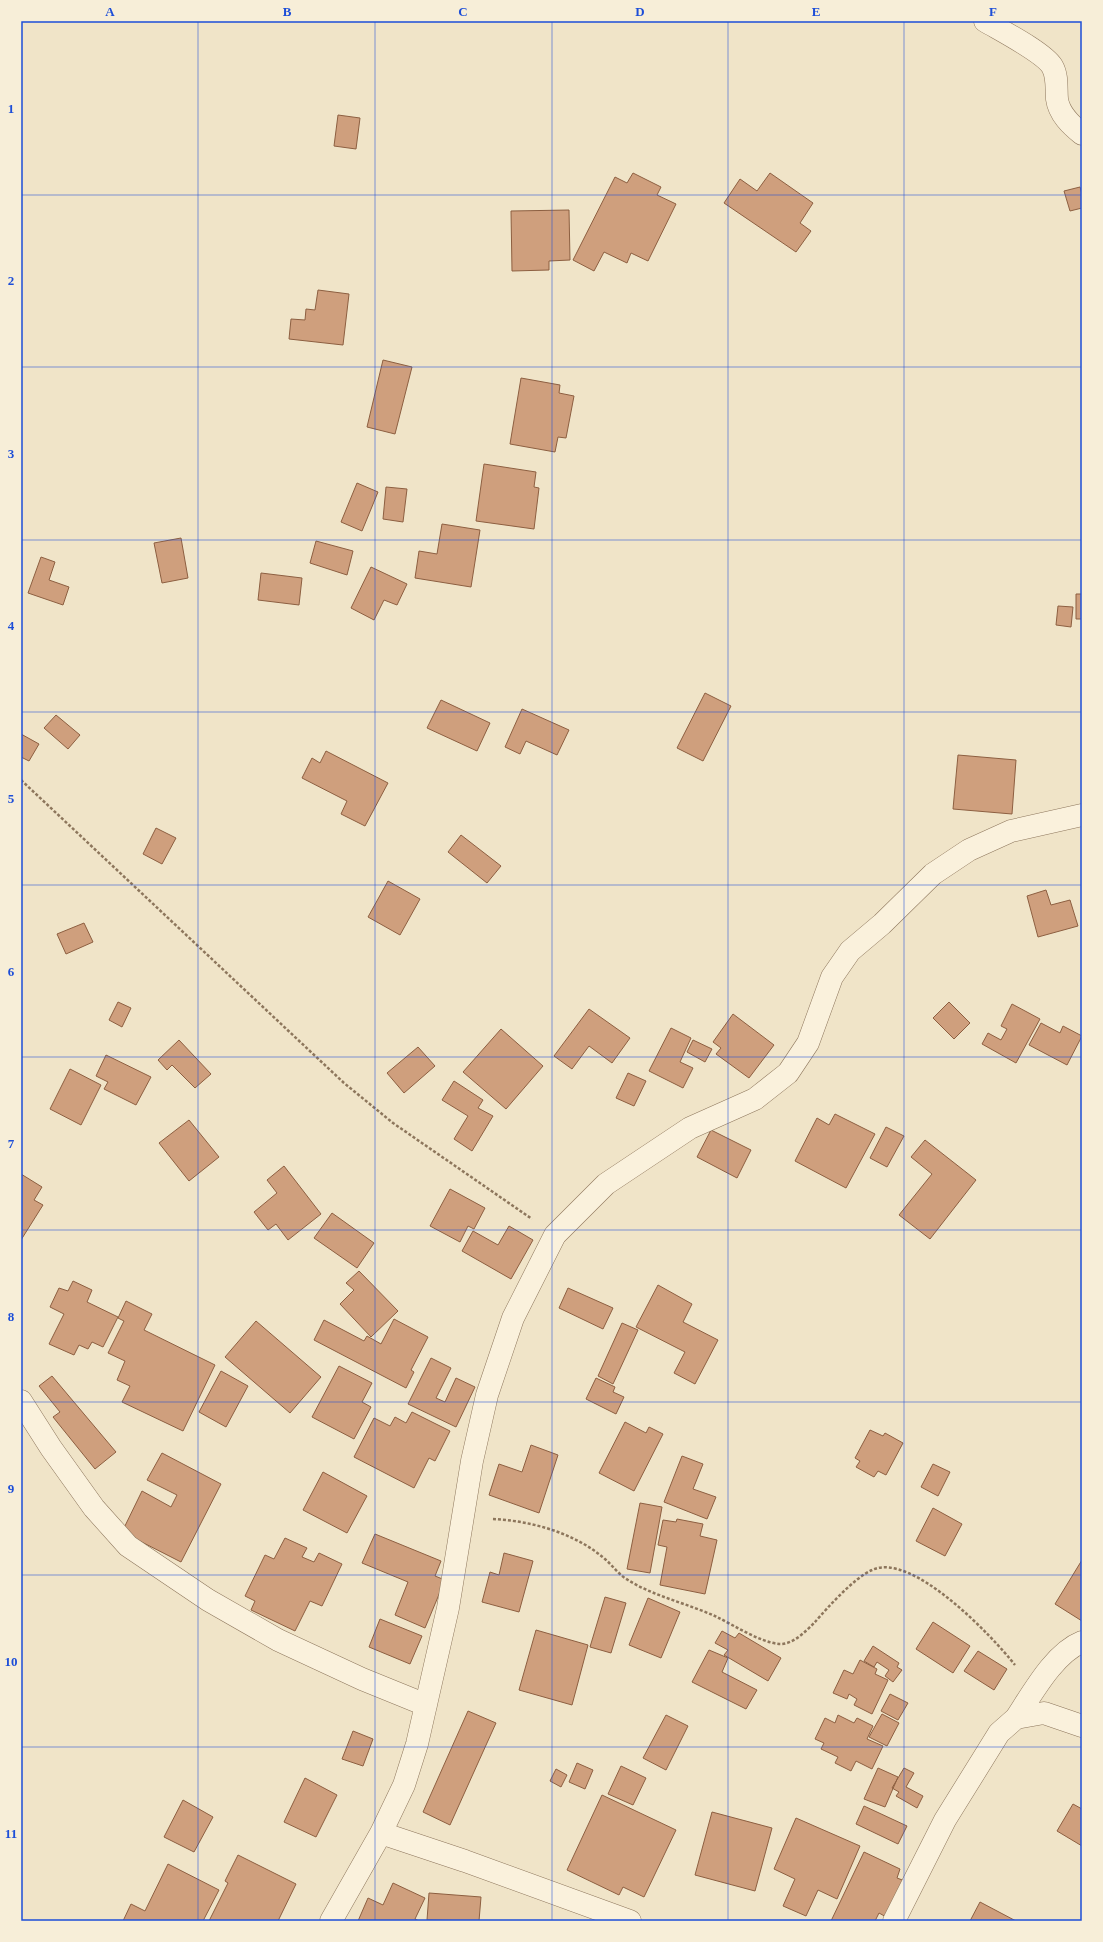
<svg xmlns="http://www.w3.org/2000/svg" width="1103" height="1942" viewBox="0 0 1103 1942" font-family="'Times New Roman',serif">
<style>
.building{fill:#cf9f7d;stroke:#8d5f41}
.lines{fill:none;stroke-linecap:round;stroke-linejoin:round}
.street-casing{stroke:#8d765c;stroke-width:23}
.path{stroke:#8d765c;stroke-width:2.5;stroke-dasharray:3 2;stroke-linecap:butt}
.street{stroke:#faf1dc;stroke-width:22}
.grid{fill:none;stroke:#1d4ed8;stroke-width:1;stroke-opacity:0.55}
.neatline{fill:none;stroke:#1d4ed8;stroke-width:1.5}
.grid-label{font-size:13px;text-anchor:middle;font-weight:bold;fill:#1d4ed8}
</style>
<rect width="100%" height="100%" fill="#f0e4c8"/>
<path class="building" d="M338 115 360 118 356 149 334 146Z
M633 173 661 187 657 195 676 204 648 261 631 253 627 263 604 252 594 271 573 260 615 177 627 183Z
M770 173 813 203 800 223 811 231 796 252 724 203 740 179 757 191Z
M1080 187 1082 194V208L1070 211 1064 191Z
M569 210 570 260 549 261V270L512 271 511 211Z
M318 290 349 294 343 345 289 339 291 319 305 320 306 309 315 310Z
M383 360 412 367 395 434 367 427Z
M521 378 560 385 559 393 574 396 566 438 558 437 555 452 510 444Z
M484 464 536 472 534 487 539 488 534 529 476 521Z
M357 483 378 492 362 531 341 522Z
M386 487 407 489 403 522 383 519Z
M442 524 480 530 471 587 415 578 419 551 437 554Z
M181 538 188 578 162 583 154 543Z
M316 541 353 551 347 575 310 563Z
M41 557 55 562 49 580 69 587 63 605 28 593Z
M371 567 407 584 397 605 384 600 374 620 351 608Z
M261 573 302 578 299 605 258 600Z
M1076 594H1082V619H1076Z
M1058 606 1073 607 1071 627 1056 625Z
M705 693 731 706 703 761 677 748Z
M441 700 490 723 477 751 427 728Z
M522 709 569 730 557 755 526 741 520 754 505 747Z
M56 715 80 735 68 749 44 728Z
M21 734 39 744 29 761 21 757Z
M326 751 388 783 365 826 341 814 347 801 302 778 312 758 320 763Z
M958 755 1016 760 1012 814 953 809Z
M156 828 176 838 162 864 143 854Z
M461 835 501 866 487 883 448 852Z
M388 881 420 899 400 935 368 917Z
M1046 890 1051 905 1070 900 1078 926 1038 937 1027 896Z
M84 923 93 942 66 954 57 934Z
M118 1002 131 1008 122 1027 109 1020Z
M949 1002 970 1023 954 1039 933 1018Z
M1012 1004 1040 1019 1016 1063 982 1044 988 1033 1001 1040 1007 1029 1001 1026Z
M589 1009 630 1038 612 1063 589 1046 572 1069 554 1056Z
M733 1014 774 1045 749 1078 716 1054 721 1048 713 1042Z
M1041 1023 1060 1033 1063 1026 1082 1036 1067 1065 1029 1045Z
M671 1028 691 1038 680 1062 693 1068 683 1088 649 1071Z
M501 1029 543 1066 506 1109 463 1072Z
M179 1040 211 1074 195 1088 172 1065 167 1070 158 1060Z
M693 1040 712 1049 705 1062 687 1052Z
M418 1047 435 1066 404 1093 387 1073Z
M106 1055 151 1077 136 1105 104 1089 108 1082 96 1076Z
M70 1069 101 1085 81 1125 50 1109Z
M628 1073 646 1081 634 1106 616 1098Z
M454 1081 483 1100 478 1108 493 1116 472 1151 454 1139 468 1116 442 1100Z
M835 1114 875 1134 846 1188 795 1161 817 1118 829 1125Z
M189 1120 219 1157 189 1181 159 1143Z
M886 1127 904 1136 887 1167 870 1158Z
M711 1130 751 1150 737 1178 697 1157Z
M925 1140 976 1180 930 1239 899 1215 932 1174 911 1157Z
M284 1166 321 1214 288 1240 276 1224 268 1230 254 1212 277 1193 267 1180Z
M21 1174 42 1187 34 1200 43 1205 21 1240Z
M450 1189 485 1208 474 1229 468 1226 460 1242 430 1226Z
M332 1213 374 1243 357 1268 314 1238Z
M509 1226 533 1240 511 1279 462 1251 473 1231 498 1245Z
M359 1271 398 1311 371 1337 340 1304 354 1290 346 1283Z
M73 1281 92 1290 87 1302 118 1317 103 1347 92 1342 88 1349 79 1345 74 1355 49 1344 64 1314 50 1307 59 1288 68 1291Z
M658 1285 692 1304 683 1322 718 1340 695 1384 674 1373 685 1352 636 1327Z
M568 1288 613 1308 603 1329 559 1308Z
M126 1301 152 1314 144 1330 215 1365 183 1431 122 1402 130 1386 117 1380 125 1361 108 1353 124 1321 118 1318Z
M394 1319 428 1337 411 1370 414 1372 406 1388 314 1340 324 1320 364 1341 367 1336 381 1344Z
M256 1321 321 1377 290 1413 225 1357Z
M622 1323 638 1330 613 1384 598 1376Z
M431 1358 451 1368 436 1398 445 1402 456 1378 475 1387 456 1427 408 1404Z
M339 1366 372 1383 362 1402 371 1407 354 1439 312 1417Z
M221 1371 248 1386 226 1427 199 1412Z
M52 1376 116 1452 95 1469 53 1417 60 1412 39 1386Z
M596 1378 615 1387 613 1392 624 1397 616 1414 586 1399Z
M412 1412 450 1431 435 1461 429 1458 414 1488 354 1457 374 1418 390 1426 395 1417 406 1423Z
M625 1422 646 1433 649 1427 663 1434 634 1491 599 1473Z
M870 1430 883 1436 885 1433 903 1443 886 1475 878 1471 874 1477 856 1467 860 1461 855 1458Z
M531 1445 558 1455 539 1513 489 1495 499 1464 522 1472Z
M162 1453 221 1484 181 1562 122 1532 142 1491 171 1507 177 1495 147 1480Z
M682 1456 703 1464 693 1489 716 1497 707 1519 664 1502Z
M933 1464 950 1472 938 1496 921 1487Z
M323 1472 367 1496 347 1533 303 1510Z
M640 1503 662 1507 650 1573 627 1569Z
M933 1508 962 1524 945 1556 916 1541Z
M677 1519 703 1524 700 1536 717 1540 705 1594 660 1585 667 1547 658 1545 663 1520 676 1522Z
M375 1534 441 1561 435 1576 445 1580 425 1628 395 1615 408 1582 362 1563Z
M285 1538 307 1548 302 1557 314 1562 319 1553 342 1564 322 1606 310 1601 295 1631 251 1610 255 1601 245 1596 265 1555 274 1559Z
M504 1553 533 1561 519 1612 482 1602 490 1572 499 1575Z
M1082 1560V1621L1055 1604Z
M605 1597 626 1603 611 1653 590 1647Z
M648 1598 680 1612 661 1658 629 1645Z
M380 1619 422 1636 410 1664 369 1647Z
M933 1622 970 1646 953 1673 916 1649Z
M536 1630 588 1645 572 1705 519 1690Z
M722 1631 735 1638 739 1633 781 1658 768 1681 724 1655 728 1650 715 1643Z
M873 1646 899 1663 897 1667 902 1670 893 1682 885 1676 889 1670 877 1662 874 1667 864 1661Z
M709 1650 728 1658 722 1672 757 1690 746 1709 692 1682Z
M978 1651 1007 1669 994 1690 964 1671Z
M860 1660 877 1669 875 1674 888 1680 872 1714 854 1705 857 1699 849 1694 847 1699 833 1693 844 1670 853 1674Z
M890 1694 908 1703 898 1720 881 1711Z
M468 1711 496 1723 450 1825 423 1812Z
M882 1714 899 1723 887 1746 869 1737Z
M666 1715 688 1726 666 1770 643 1758Z
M838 1715 854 1723 857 1718 873 1726 867 1739 883 1746 872 1769 856 1761 851 1771 835 1763 838 1757 821 1749 824 1743 815 1739 825 1718 835 1723Z
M353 1731 373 1739 363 1766 342 1759Z
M577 1763 593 1770 585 1789 569 1782Z
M621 1766 646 1778 633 1805 608 1794Z
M878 1768 898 1777 885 1807 864 1799Z
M904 1768 914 1773 906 1787 923 1796 917 1808 896 1796 899 1792 892 1788Z
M556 1769 567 1775 561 1787 550 1781Z
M305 1778 337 1795 316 1837 284 1822Z
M602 1795 676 1830 644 1897 623 1887 619 1895 567 1870Z
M183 1800 213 1817 194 1852 164 1837Z
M1073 1804 1082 1809V1846L1057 1831Z
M864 1806 907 1826 898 1844 856 1824Z
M712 1812 772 1828 755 1891 695 1875Z
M796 1818 860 1846 837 1899 818 1890 806 1916 783 1906 795 1879 774 1869Z
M864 1852 900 1869 897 1878 905 1881 888 1918 879 1913 875 1921H831Z
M238 1855 296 1884 278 1921H209L228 1883 225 1881Z
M168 1864 219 1890 203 1921H123L131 1904 145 1911Z
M393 1883 425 1898 415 1919 419 1921H358L368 1898 383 1905Z
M429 1893 481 1897 479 1921 427 1920Z
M980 1902 1016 1921H970Z"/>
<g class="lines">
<g class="street-casing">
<path id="street" d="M985 21C1000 30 1043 52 1052 66 1058 76 1056 88 1057 99 1059 114 1071 125 1082 134
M21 1401 51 1448 94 1508 128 1546 208 1600 278 1640 362 1679 426 1705
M1016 1718C1032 1694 1054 1653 1082 1642
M381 1833 465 1861 630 1921
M331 1921 381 1833 404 1785 417 1744 448 1608 472 1461 487 1395 513 1318 555 1235 606 1184 690 1128 755 1099 788 1073 808 1043 832 977 850 951 882 924 933 874 969 850 1011 831 1082 815
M894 1921 945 1820 999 1733 1016 1718 1044 1713 1082 1726"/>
</g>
<path class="path" d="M21 780 344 1083 393 1123 532 1219
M493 1519C532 1521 575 1533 605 1559 613 1566 619 1575 628 1580 653 1596 689 1604 717 1617 735 1626 760 1642 779 1644 793 1645 806 1631 815 1622 829 1606 854 1578 872 1570 912 1551 993 1637 1015 1665"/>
<use href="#street" class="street"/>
</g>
<path class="grid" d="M198 21V1921M375 21V1921M552 21V1921M728 21V1921M904 21V1921M21 195H1082M21 367H1082M21 540H1082M21 712H1082M21 885H1082M21 1057H1082M21 1230H1082M21 1402H1082M21 1575H1082M21 1747H1082"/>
<rect width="1103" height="1942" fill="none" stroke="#f7eed8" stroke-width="44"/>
<rect x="22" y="22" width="1059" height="1898" class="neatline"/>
<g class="grid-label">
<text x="110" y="16">A</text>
<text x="287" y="16">B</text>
<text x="463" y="16">C</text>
<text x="640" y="16">D</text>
<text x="816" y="16">E</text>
<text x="993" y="16">F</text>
<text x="11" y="113">1</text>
<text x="11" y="285">2</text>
<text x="11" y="458">3</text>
<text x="11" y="630">4</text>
<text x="11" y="803">5</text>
<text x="11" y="976">6</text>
<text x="11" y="1148">7</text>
<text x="11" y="1321">8</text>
<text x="11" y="1493">9</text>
<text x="11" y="1666">10</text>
<text x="11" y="1838">11</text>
</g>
</svg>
